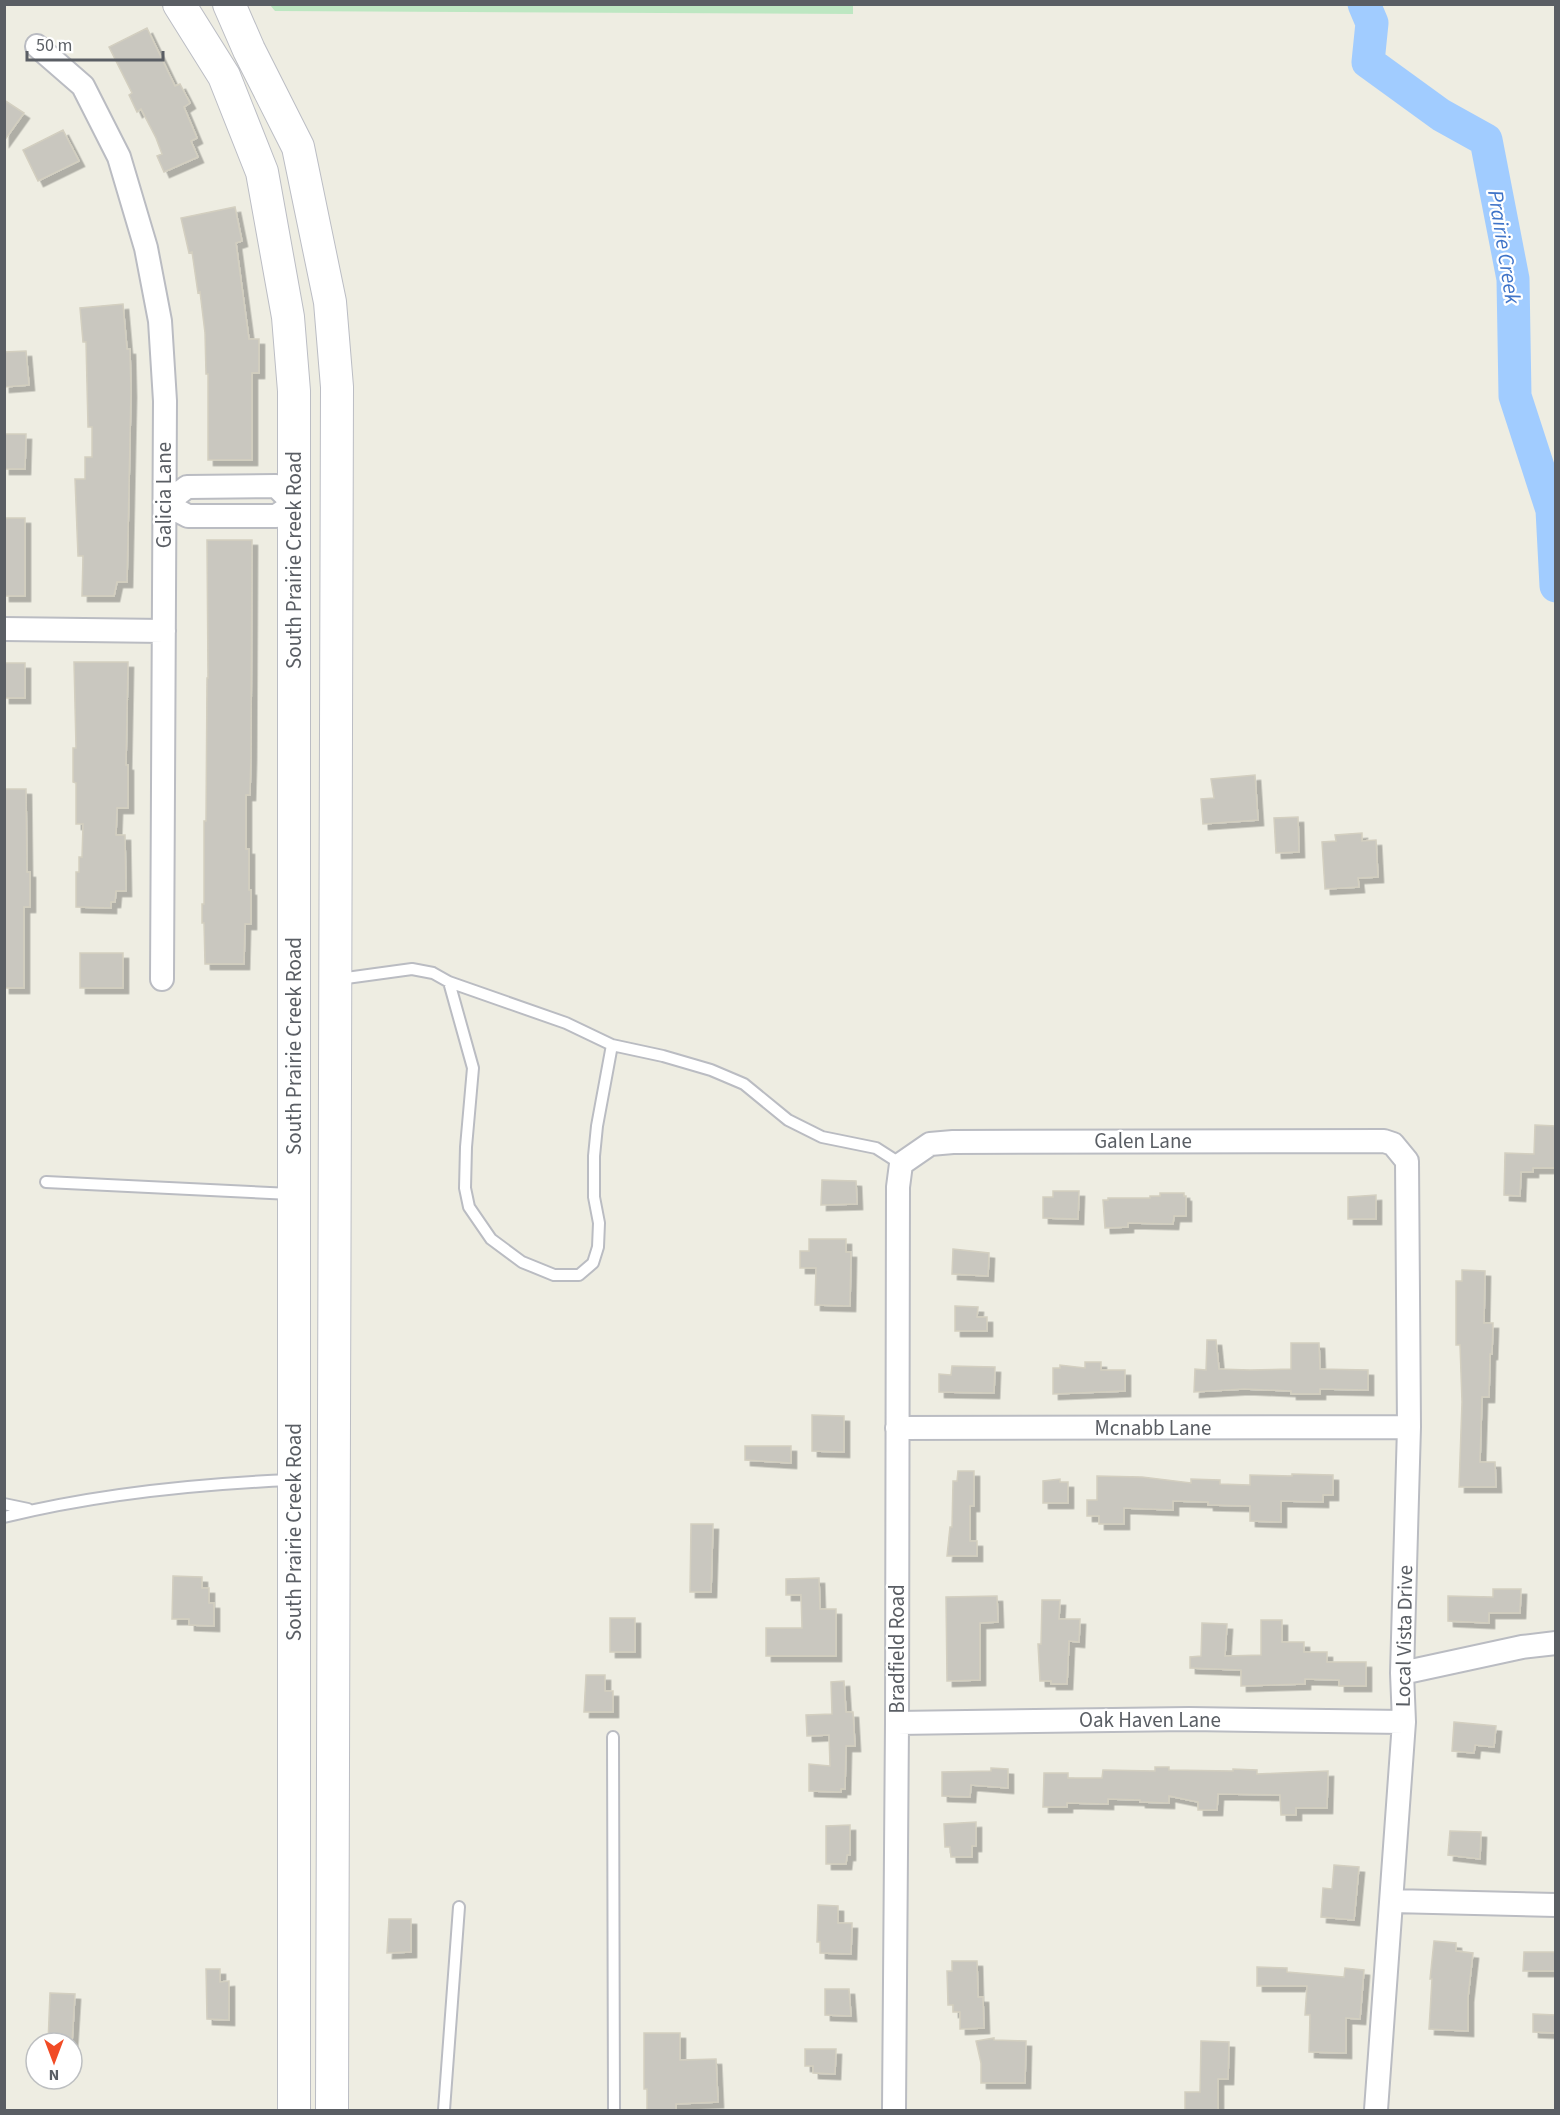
<svg xmlns="http://www.w3.org/2000/svg" width="1560" height="2115" viewBox="0 0 1560 2115" font-family="'Source Sans 3',sans-serif">
<style>
.green{fill:#bde7c2}
.lines{fill:none;stroke-linecap:round;stroke-linejoin:round}
.river{stroke:#a1ccff;stroke-width:33}
.building{fill:#c9c7bf;stroke:#d3cfc0;stroke-width:1.5;filter:url(#shadow)}
.lane-casing{stroke:#babcc2;stroke-width:14}
.street-casing{stroke:#babcc2;stroke-width:26}
.secondary-casing{stroke:#bbbdc4;stroke-width:34}
.lane{stroke:#fff;stroke-width:10}
.street{stroke:#fff;stroke-width:22}
.secondary{stroke:#fff;stroke-width:32}
.labels{text-anchor:middle;dominant-baseline:central;stroke-width:4.5;stroke-linejoin:round;paint-order:stroke}
.street-label{font-size:21px;fill:#5a5e64;stroke:#fff}
.water-label{font-size:22px;font-style:italic;fill:#3e73c8;stroke:#fff}
</style>
<defs>
<filter id="shadow"><feDropShadow dx="5.5" dy="5.5" stdDeviation="0" flood-color="#0004"/></filter>
</defs>
<rect width="100%" height="100%" fill="#eeede2"/>
<path class="green" d="M270 5 853 4V14L275 11Z"/>
<g class="lines">
<path class="river" d="M1364 4 1372 23 1368 62 1441 115 1486 140 1513 279 1515 396 1552 510 1556 586"/>
</g>
<path class="building" d="M147 28 175 86 180 84 190 103 184 107 197 138 191 141 198 157 164 172 157 156 162 154 156 138 141 109 137 112 129 95 132 93 109 47Z
M4 100 24 113 4 141Z
M63 130 79 161 38 181 23 150Z
M235 207 242 241 236 243 249 339H259V373H252V460H208V374H206L205 333 200 292 198 293 192 252 189 253 181 218Z
M123 304 127 349H130L131 392 127 582H117L114 596H82L83 556H78L75 479H85V457H92V427H88L86 342H83L80 308Z
M26 351 29 385 4 387V352Z
M4 434H26L25 469H4Z
M4 518H25V596H4Z
M207 540H252L251 755 250 795H246V849H249V890H251V924H245L244 964H205L204 923H202V904H204V821H206L207 678H208Z
M74 662H128L126 765H128V808H117L116 835H125L126 891H116L115 902H111V908L76 907V872H79V857H82L83 824H76V783L73 782V748H76Z
M4 663H25V698H4Z
M1255 775 1258 820 1203 824 1201 799 1214 798 1211 779Z
M4 789H26L27 872H30V907H24V988H4Z
M1298 817 1299 852 1276 853 1274 818Z
M1362 833V841L1376 840 1378 877 1358 878 1359 887 1325 889 1322 842 1336 841 1335 835Z
M80 953H123V988H80Z
M1535 1125 1556 1126V1168H1533V1172H1521L1520 1196 1504 1195 1505 1153 1534 1154Z
M822 1180 856 1181 857 1204 821 1205Z
M1053 1191H1079L1078 1219 1043 1218V1197H1053Z
M1160 1193H1184V1196H1186V1216H1174L1173 1224 1128 1223V1227L1105 1228 1103 1200H1108V1198H1150V1196H1160Z
M1376 1195V1219H1348V1197Z
M809 1239H846V1252H851L850 1306 815 1305 816 1268H800V1251H809Z
M953 1249 989 1253 988 1276 952 1274Z
M1462 1270 1485 1271 1484 1323H1493L1492 1354H1490L1489 1397H1482L1480 1462H1495L1496 1487H1459L1462 1402 1460 1345H1456V1281H1462Z
M955 1306 978 1307 977 1317H987V1331H955Z
M1207 1340H1216L1219 1369 1250 1370 1291 1369V1343H1319L1320 1369 1368 1370V1390L1320 1389V1394H1291V1391L1244 1389 1194 1392 1195 1369 1206 1370Z
M1085 1362H1101V1370H1125V1391L1053 1394V1368H1060V1365L1085 1368Z
M952 1366 995 1367 994 1393 939 1392V1374L951 1375Z
M812 1415 844 1416V1452L812 1451Z
M745 1446H791V1463L745 1460Z
M958 1471H974V1506H970V1541H977V1556H947L950 1527H952L953 1481H957Z
M1292 1474 1333 1475V1495H1323V1502L1281 1501V1522L1250 1521V1506L1208 1505V1502L1173 1501V1510L1124 1508V1524H1099V1516H1087V1500H1097V1476L1142 1477 1191 1483V1479L1220 1480V1484L1250 1485V1475L1292 1476Z
M1060 1479V1482H1068V1503H1043V1481Z
M691 1524H713L711 1592H690Z
M173 1576 202 1577V1588H209V1603H214V1626L189 1625V1619H172Z
M819 1578 820 1609H836V1656H766V1628H802L801 1595H786V1579Z
M1493 1589H1521L1520 1613H1489V1623L1448 1621V1596L1493 1597Z
M997 1596 998 1622 980 1623V1680L947 1681 946 1597Z
M1042 1600H1060L1059 1619H1080L1079 1642 1069 1641 1067 1684H1051V1681H1040L1038 1644H1041Z
M610 1618H635V1652H610Z
M1261 1620H1282V1642H1304V1652H1327V1662H1366V1686H1339V1680L1305 1679V1684L1241 1686V1670L1190 1668V1657L1201 1656 1202 1623 1227 1624 1225 1656 1261 1655Z
M586 1675H605V1691H613V1712H584Z
M844 1681 846 1712H853L855 1746H846L845 1789H841V1792L809 1791V1764L830 1766 829 1735 807 1736 806 1715 832 1714 831 1682Z
M1454 1722 1496 1726 1494 1747 1475 1745 1474 1753 1452 1751Z
M1155 1767H1169V1770L1233 1771V1769L1257 1770V1774L1328 1771 1327 1808H1296V1815H1281L1280 1795 1218 1794 1217 1810H1198V1802L1169 1796V1803L1140 1802V1800L1108 1799V1804L1067 1803V1807H1043L1044 1773H1068V1778H1102L1103 1770 1155 1771Z
M991 1768 1008 1769V1788L971 1785 970 1797 942 1796V1772L991 1771Z
M976 1822V1846H972V1857H951L950 1847H945L944 1824Z
M850 1825V1855H847L846 1864H826V1826Z
M1450 1831 1481 1832 1480 1859 1448 1855Z
M1334 1865 1359 1867 1354 1920 1321 1917 1323 1888 1332 1889Z
M818 1905 838 1906V1923H852L851 1954 820 1953V1942H817Z
M389 1919H411V1952L387 1953Z
M1434 1941 1456 1943V1951L1473 1953 1468 1997V2031L1429 2029 1432 1979H1430Z
M1524 1952H1556V1971H1523Z
M952 1961H977L978 1997H983L984 2028 960 2029V2012H953V2005H948L947 1971H952Z
M1257 1967 1287 1968V1972L1344 1977 1345 1968 1364 1970 1360 2019 1346 2018V2053L1309 2052 1310 2015H1305L1307 1986H1257Z
M206 1969H220V1982L229 1981V2020L207 2019Z
M825 1989H849L851 2016 825 2015Z
M50 1993 75 1994 72 2043H48Z
M1533 2014 1556 2015V2033L1533 2032Z
M644 2033H680V2060L716 2059 718 2102 676 2104V2110H647V2089H644Z
M994 2038V2040L1026 2041 1025 2083H981V2063L976 2041Z
M1201 2041 1229 2042 1228 2079H1218V2110H1185V2092H1200Z
M805 2049H836L835 2074 813 2073V2066H805Z"/>
<g class="lines">
<g class="lane-casing">
<path id="lane" d="M339 979 412 969 433 973 449 982 566 1023 612 1045 663 1056 711 1070 744 1084 788 1120 822 1137 876 1148 901 1164
M449 982 473 1068 466 1147 465 1188 469 1207 491 1239 522 1262 554 1275H579L593 1263 598 1247 599 1223 594 1197V1156L597 1126 612 1045
M46 1182 291 1194
M4 1504 28 1509
M4 1517C97 1494 196 1484 291 1480
M613 1737 614 2110
M444 2110 459 1907"/>
</g>
<g class="street-casing">
<path id="street" d="M37 46 83 86 119 157 146 248 160 321 165 401 162 979
M276 486 294 504 276 516H188L165 504 187 487Z
M4 629 164 631
M897 1428 1409 1427
M1402 1673 1522 1647 1556 1643
M897 1723 1189 1719 1404 1722
M1392 1901 1556 1905
M894 2110 897 1723 898 1187 901 1164 930 1144 953 1142 1384 1141 1393 1144 1407 1161 1409 1427 1402 1673 1404 1722 1376 2110"/>
</g>
<g class="secondary-casing">
<path id="secondary" d="M179 4 224 76 262 172 288 317 294 391V2110
M229 4 249 50 298 147 330 302 337 387 332 2110"/>
</g>
<use href="#lane" class="lane"/>
<use href="#street" class="street"/>
<use href="#secondary" class="secondary"/>
</g>
<g class="labels">
<g class="street-label">
<text transform="translate(164 495) rotate(-90)">Galicia Lane</text>
<text transform="translate(294 560) rotate(-90)">South Prairie Creek Road</text>
<text transform="translate(294 1046) rotate(-90)">South Prairie Creek Road</text>
<text x="1143" y="1141">Galen Lane</text>
<text x="1153" y="1428">Mcnabb Lane</text>
<text transform="translate(294 1532) rotate(-90)">South Prairie Creek Road</text>
<text transform="translate(1404 1636) rotate(-89)">Local Vista Drive</text>
<text transform="translate(897 1649) rotate(-90)">Bradfield Road</text>
<text x="1150" y="1720">Oak Haven Lane</text>
</g>
<g class="water-label">
<text transform="translate(1504 247) rotate(81)">Prairie Creek</text>
</g>
</g>
<rect width="1560" height="2115" fill="none" stroke="#5a5e64" stroke-width="12"/>
<g transform="translate(54 2061) rotate(180)"><circle r="28" fill="#ffffff" stroke="#bdbfc1" stroke-width="1.5"/>
<path d="M0-4.5L10 22L0 15L-10 22Z" fill="#f14b25"/>
<text y="-9" font-size="16" font-weight="bold" text-anchor="middle" fill="#5a5e64">N</text>
</g>
<path d="M27 51v9h136v-9" fill="none" stroke="#5a5e64" stroke-width="3"/>
<text x="36" y="51" font-size="18" fill="#5a5e64" stroke="#ffffff" stroke-width="4.5" paint-order="stroke">50 m</text>
</svg>
